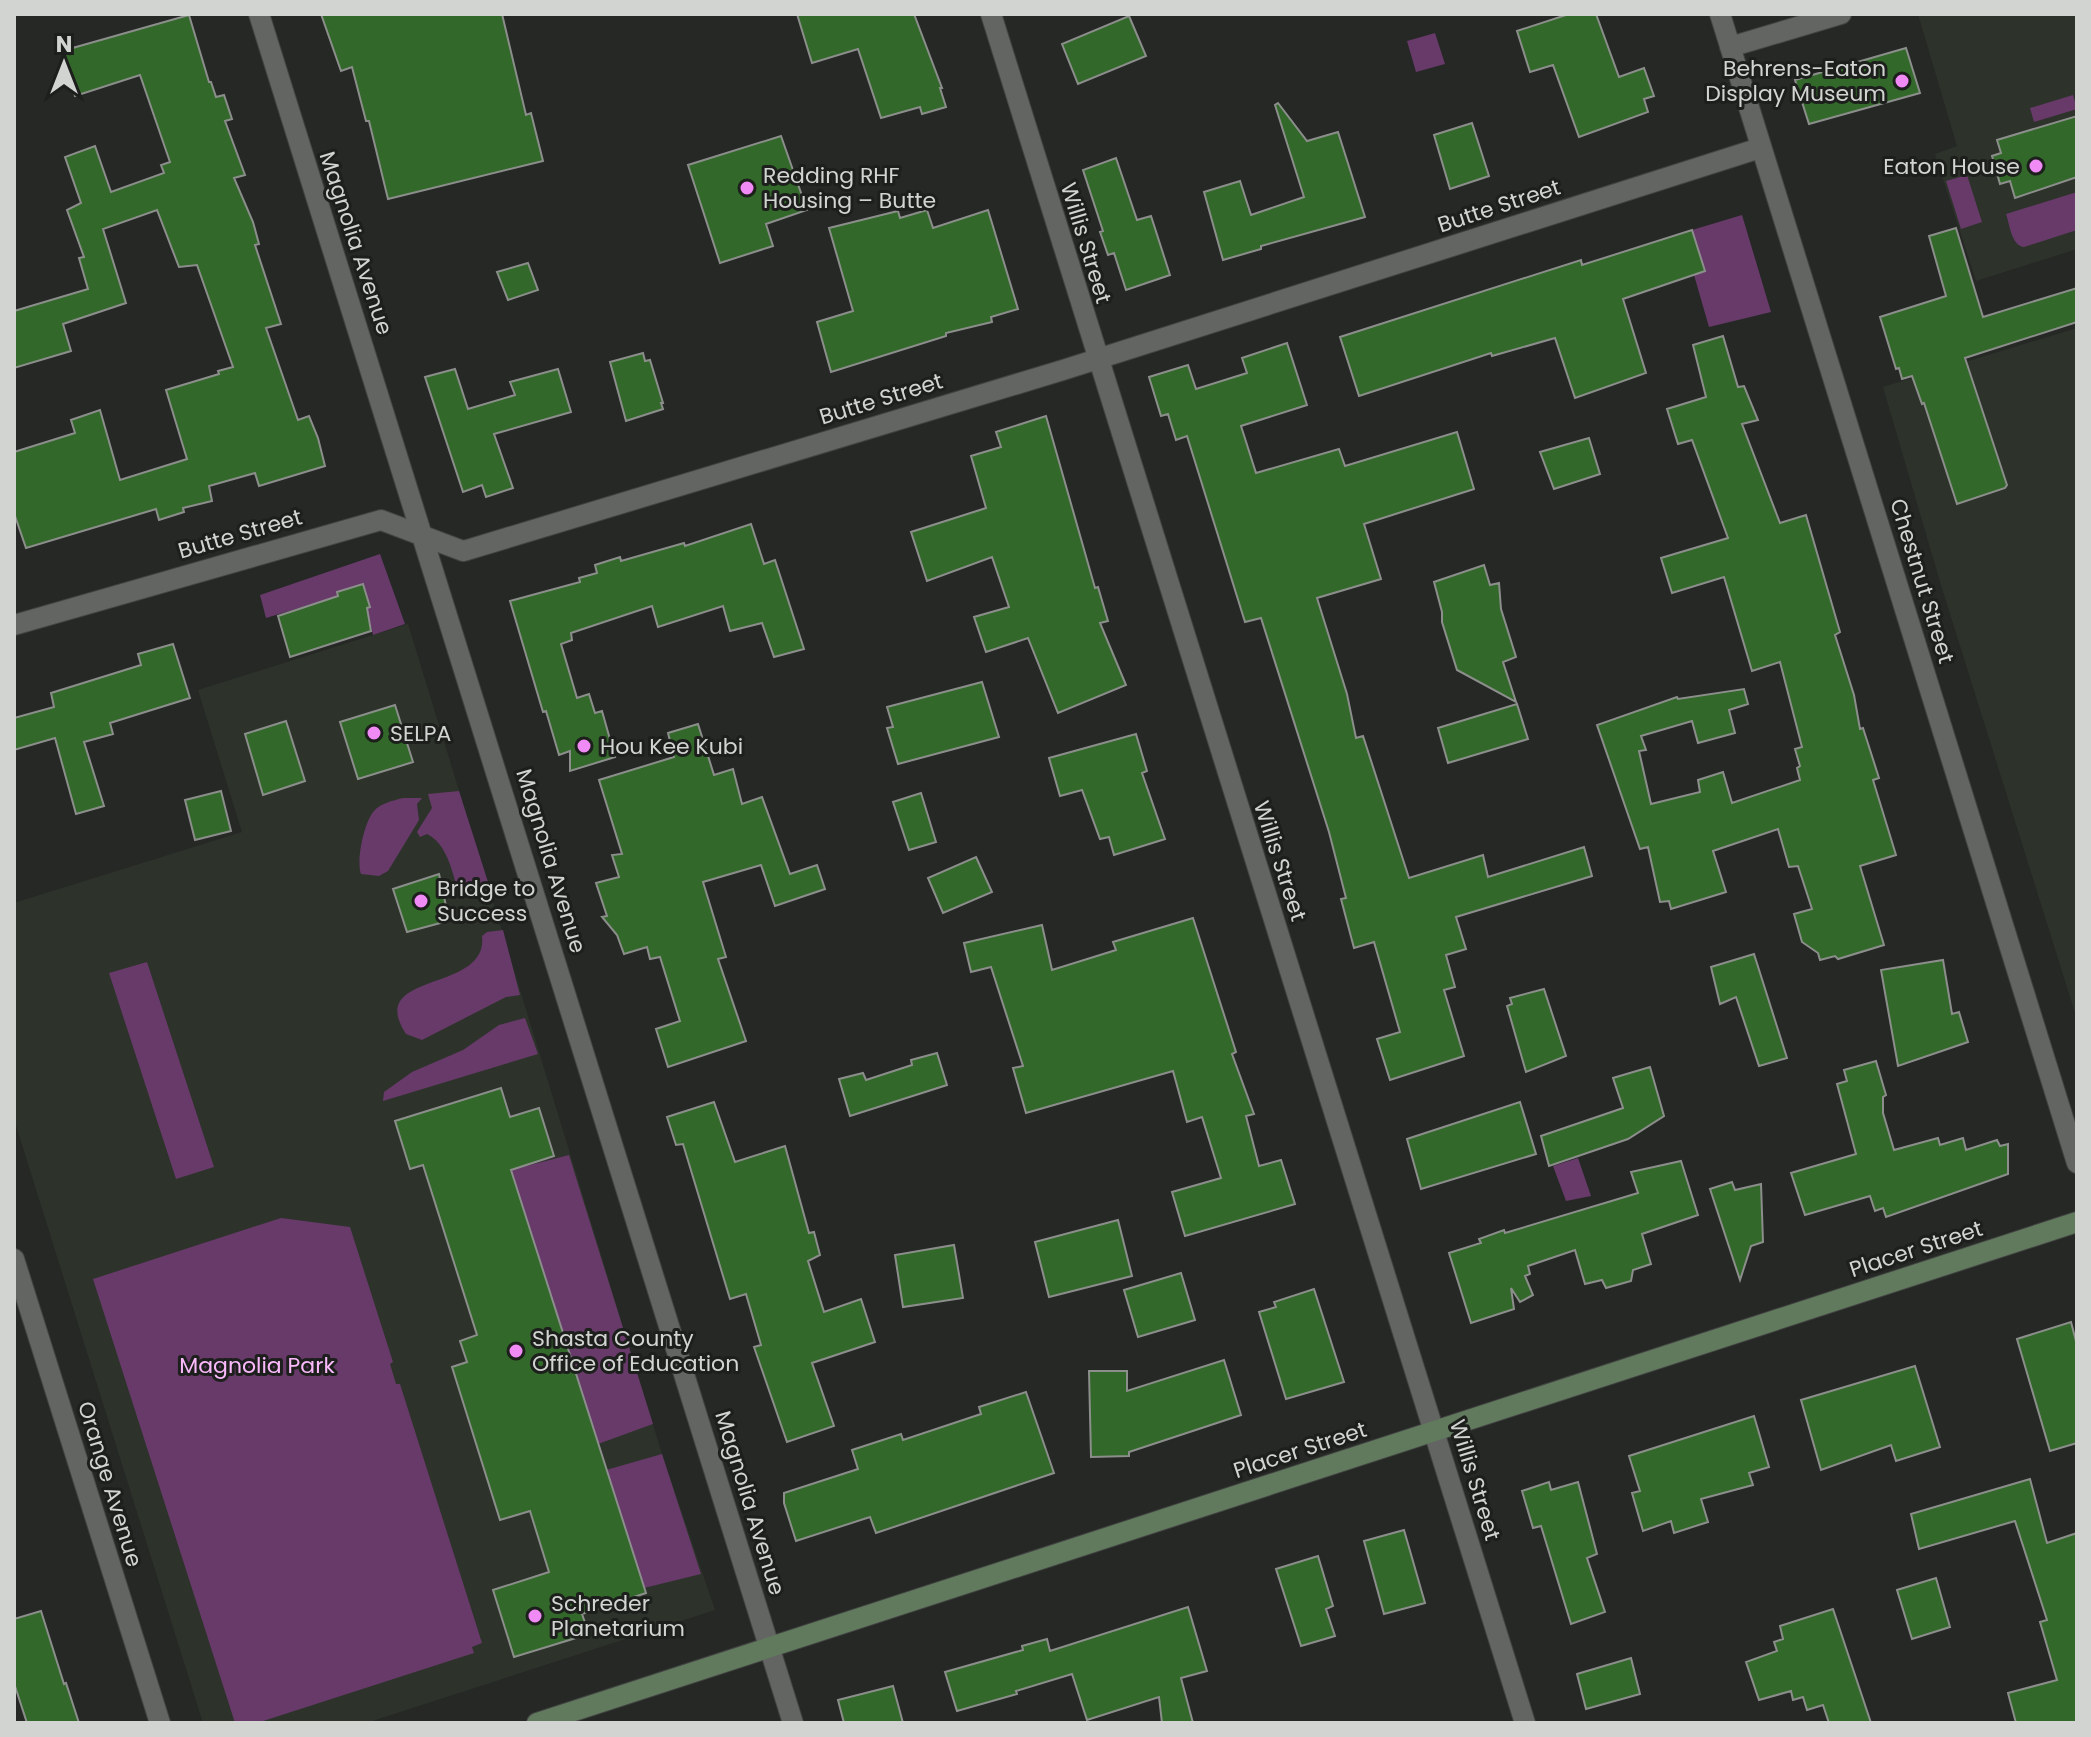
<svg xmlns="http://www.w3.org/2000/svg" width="2091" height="1737" viewBox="0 0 2091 1737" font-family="Poppins,sans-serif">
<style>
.built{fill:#2d332b}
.green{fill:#673a69}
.building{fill:#326829;stroke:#8b8e8b;stroke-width:2}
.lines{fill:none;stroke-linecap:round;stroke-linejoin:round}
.street-casing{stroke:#424442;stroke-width:22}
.secondary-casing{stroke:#424442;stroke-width:22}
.street{stroke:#626562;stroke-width:20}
.secondary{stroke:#617a5e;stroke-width:20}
.poi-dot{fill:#f08bf5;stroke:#1d1f1c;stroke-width:3}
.labels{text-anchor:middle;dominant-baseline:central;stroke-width:6;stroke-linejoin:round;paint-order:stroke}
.poi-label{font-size:22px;fill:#d2d4d2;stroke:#1d1f1c;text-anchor:start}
.street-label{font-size:22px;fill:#d2d4d2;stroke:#1d1f1c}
.park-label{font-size:22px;fill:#f9b9fb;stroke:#1d1f1c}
</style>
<rect width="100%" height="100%" fill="#262826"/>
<path class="built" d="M1918 14H2077V249L1976 281 1935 154 1957 146Z
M2077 328V1019L1941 585 1883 387Z
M408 624 662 1454 715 1610 366 1723H203L14 1119V903L242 832 198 690Z"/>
<path class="green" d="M1435 33 1445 64 1416 72 1407 41Z
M2073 95 2077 109 2034 122 2030 108Z
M1967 175 1982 222 1961 229 1946 181Z
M2077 192V230L2024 247C2011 245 2010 225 2006 214Z
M1742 215 1771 312 1709 327 1694 275 1705 271 1692 230Z
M380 554 405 624 373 635 367 608 370 606 362 584 337 592 338 596 266 618 260 595Z
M459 791 488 882 458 891C452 871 447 844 427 834L420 837 417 832 432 808 428 794Z
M403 798H422L417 804 419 820 388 871 379 876 361 874C356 861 364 822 374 811 381 803 392 801 403 798Z
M503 930 520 995 506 997 422 1040 406 1034C364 970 489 994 482 936L487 932Z
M147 962 214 1167 176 1179 109 973Z
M525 1018 538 1054 383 1101 384 1092 412 1072 463 1050 499 1025Z
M569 1155 653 1424 598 1444 511 1170Z
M1578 1158 1591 1196 1566 1201 1553 1166Z
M281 1218 350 1227 393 1362 390 1364 396 1384H400L482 1643 472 1647 474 1653 257 1723H235L93 1279Z
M662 1454 701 1574 644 1588 606 1470Z"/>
<path class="building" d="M321 14H502L526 115 531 113 543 161 388 199 369 121H366L352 67 341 71Z
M797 14H914L942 88H940L946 107 922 114 920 107 881 118 858 49 812 63Z
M1569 14H1596L1619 77 1644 68 1654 96 1644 99 1648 112 1579 137 1553 65 1530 72 1517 31Z
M189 15 209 82H211L216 97 224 95 232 119 225 121 245 175 234 178 253 222 259 244 255 245 281 324 266 328 298 420 309 416 318 438 325 466 259 486 255 473 209 486 212 501 183 508 184 512 159 520 156 509 26 548 14 513V452L75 433 71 420 100 410 120 480 187 459 166 390 219 374 218 371 233 367 197 265 179 267 157 210 103 229 126 303 63 324 71 351 14 368V311L88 289 79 258 84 257 67 210 81 203 65 157 95 146 111 192 164 173 161 165 170 162 140 75 75 96 62 51Z
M1129 16 1146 56 1078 84 1062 44Z
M1906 48 1920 93 1809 124 1795 80Z
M1278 103 1307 141 1338 132 1365 217 1261 246V249L1223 260 1204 192 1240 181 1251 215 1304 197 1275 105Z
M2077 116V177L2015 198 2010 181 2000 184 1992 156 2001 153 1997 140Z
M1472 123 1489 176 1450 189 1434 135Z
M781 136 807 210 766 224 773 246 720 263 688 165Z
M1116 158 1137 220 1151 216 1170 275 1126 290 1114 253 1108 255 1100 232 1103 231 1083 170Z
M927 210 933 228 988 210 1018 309 991 317 992 322 946 333V336L831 372 817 322 853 311 829 228 898 211 900 218Z
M1956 228 1983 317 2077 288V322L1965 358 2007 485 2005 488 1957 504 1924 403 1922 404 1912 376 1902 379 1899 368 1896 369 1880 317 1946 296 1929 236Z
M1692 230 1705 271 1623 299 1646 373 1575 398 1555 338 1492 356 1491 353 1359 396 1340 337 1581 260 1582 265Z
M528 263 538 290 508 300 497 272Z
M1723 336 1738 387 1744 386 1758 420 1742 424 1780 523 1806 515 1840 632 1835 635 1854 695 1860 729 1863 728 1879 778 1873 780 1896 855 1860 866 1884 945 1838 959 1835 956 1820 960 1818 953 1802 942 1794 914 1812 909 1798 866 1789 867 1778 829 1713 851 1726 892 1671 909 1669 901 1660 902 1648 847 1640 849 1597 725 1677 697 1678 699 1744 689 1748 704 1729 710 1735 733 1698 743 1692 721 1641 736 1646 750 1639 751 1651 804 1700 792 1698 780 1723 772 1732 803 1800 780 1797 768 1800 766 1795 749 1802 747 1780 662 1752 671 1724 577 1672 593 1661 558 1728 538 1692 440 1678 444 1667 409 1706 397 1693 345Z
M1287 343 1307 405 1241 426 1256 473 1339 449 1345 466 1457 432 1474 489 1364 524 1381 579 1317 598 1347 694 1356 738 1363 736 1409 878 1483 855 1488 877 1584 847 1592 876 1456 917 1466 949 1446 955 1455 987 1444 990 1464 1056 1390 1080 1377 1039 1400 1032 1374 942 1354 948 1341 899 1346 898 1329 832 1261 618 1245 622 1187 436 1176 440 1168 414 1161 416 1149 377 1188 365 1196 389 1247 373 1242 358Z
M643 353 645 361 650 360 663 403H661L663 409 626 421 610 362Z
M455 369 468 409 515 395 510 382 558 369 571 412 494 434 513 488 486 497 482 485 463 492 425 377Z
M1046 416 1095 588 1098 587 1108 621 1100 623 1126 685 1058 713 1028 638 986 652 974 617 1009 607 992 557 927 581 911 532 986 508 971 456 1001 447 996 432Z
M1589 438 1600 474 1554 489 1540 452Z
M751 524 764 564 775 560 804 649 774 657 762 623 730 631 723 606 658 627 652 606 571 633 572 640 561 644 577 698 589 694 595 713 602 711 615 757 570 771V751L559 755 546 711 543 712 510 601 580 582 579 578 597 573 595 565 620 557 621 561 684 543 685 546Z
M1484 565 1490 585 1499 583 1501 609 1516 657 1503 662 1516 702 1457 670 1442 622V612L1434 582Z
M363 584 370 607 367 608 371 631 290 657 278 616 338 596 337 592Z
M173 644 190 698 110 723 113 734 84 742 104 806 76 814 55 738 14 750V718L54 707 51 693 141 665 138 654Z
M982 682 999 737 898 764 887 728 893 727 887 707Z
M1517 704 1528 739 1448 763 1438 728Z
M395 705 413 762 358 779 340 722Z
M286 721 305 781 263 795 245 734Z
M698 724 714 775 733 769 742 804 762 797 790 874 817 865 825 889 775 906 761 865 703 882 726 957 718 959 746 1041 668 1067 656 1029 680 1021 660 957 650 959 647 947 624 954 617 935 602 917 607 916 596 883 619 877 612 855 622 854 599 780 674 757 668 733Z
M1136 734 1147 771 1142 773 1165 839 1114 855 1109 837 1100 839 1082 790 1060 796 1049 758Z
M221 791 231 831 195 840 185 800Z
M921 793 936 842 909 850 893 802Z
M976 857 992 892 943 913 928 878Z
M439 874 446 906 440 907 444 922 407 932 393 889Z
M1193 918 1236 1052 1232 1054 1254 1114 1246 1116 1259 1166 1281 1160 1295 1204 1185 1236 1172 1192 1221 1178 1202 1117 1187 1122 1173 1071 1026 1113 1013 1068 1023 1066 991 967 971 972 964 943 1042 925 1052 970 1116 950 1113 942Z
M1754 954 1787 1058 1759 1066 1736 997 1720 1004 1711 967Z
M1943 960 1952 1014 1959 1012 1968 1042 1898 1066 1881 970Z
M1544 989 1566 1056 1526 1072 1507 1006 1512 1004 1510 998Z
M937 1053 947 1085 850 1116 839 1079 863 1073 866 1080 912 1065 911 1060Z
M1876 1061 1886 1095 1883 1097V1113L1894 1150 1938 1138 1940 1145 1963 1138 1966 1150 1997 1140 2000 1146 2008 1144V1174L1886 1217 1883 1208 1875 1211 1870 1196 1805 1215 1791 1173 1856 1154 1837 1084 1847 1081 1844 1070Z
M1650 1067 1664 1116 1628 1139 1549 1166 1541 1136 1623 1108 1613 1078Z
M501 1088 510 1117 539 1108 554 1156 511 1170 646 1593 582 1614 589 1634 514 1657 493 1590 549 1572 530 1511 500 1520 452 1367 467 1362 460 1341 477 1335 423 1165 410 1169 395 1121Z
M714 1102 735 1162 785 1146 809 1233 814 1232 820 1255 808 1261 824 1312 861 1299 875 1342 812 1363 834 1426 787 1442 754 1347 761 1345 746 1294 730 1299 683 1144 676 1145 667 1117Z
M1520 1102 1536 1154 1421 1189 1407 1139Z
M1681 1161 1698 1215 1642 1234 1651 1264 1633 1270 1631 1281 1606 1288 1602 1280 1585 1284 1575 1250 1528 1266 1530 1274 1525 1276 1533 1295 1520 1302 1511 1288 1514 1309 1471 1323 1449 1253 1481 1243 1479 1239 1504 1230 1505 1233 1638 1193 1631 1172Z
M1732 1182 1735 1190 1761 1184 1763 1242 1751 1246 1740 1280 1710 1189Z
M1118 1220 1132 1276 1049 1297 1035 1242Z
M954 1245 963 1298 903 1307 895 1255Z
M1181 1273 1195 1320 1138 1337 1124 1290Z
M1314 1289 1344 1382 1286 1399 1259 1312 1276 1307 1274 1302Z
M2071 1322 2077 1345V1443L2050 1451 2017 1339Z
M1224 1360 1241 1415 1129 1452V1456L1091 1457 1089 1371H1127V1391Z
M1915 1366 1940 1447 1896 1461 1891 1445 1821 1470 1801 1400Z
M1026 1392 1054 1473 876 1533 870 1517 796 1541 784 1503V1493L858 1469 852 1450 901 1434 903 1440 981 1414 979 1407Z
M1754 1416 1769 1467 1749 1473 1753 1485 1701 1499 1708 1522 1674 1533 1671 1521 1643 1531 1632 1493 1640 1491 1629 1456Z
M2030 1479 2047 1543 2077 1533V1723H2016L2008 1693 2057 1680 2040 1622 2047 1620 2015 1521 1919 1549 1911 1514Z
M1549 1482 1551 1490 1578 1482 1597 1554 1587 1558 1605 1612 1571 1624 1541 1526 1533 1528 1522 1491Z
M1404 1530 1425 1603 1384 1614 1364 1541Z
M1318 1556 1333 1606 1326 1609 1335 1636 1301 1646 1276 1569Z
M1936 1578 1950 1627 1912 1639 1897 1590Z
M1188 1607 1207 1671 1181 1678 1193 1723H1162L1159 1697 1087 1720 1072 1674 1016 1691 1017 1694 957 1711 945 1672 1023 1650 1022 1646 1047 1639 1050 1651Z
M1833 1609 1871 1723H1829L1823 1705 1807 1710 1803 1697 1793 1700 1791 1691 1759 1700 1746 1662 1777 1651 1774 1642 1783 1639 1780 1626Z
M41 1611 64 1684 66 1683 79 1723H27L14 1683V1619Z
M1631 1658 1640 1694 1586 1709 1577 1674Z
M893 1686 903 1723H844L838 1700Z"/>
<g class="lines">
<g class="street-casing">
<path id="street" d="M259 14 793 1723
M991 14 1525 1723
M1720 14 2077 1163
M1730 47 1841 14
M14 625 381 520 463 551 467 550 1063 370 1760 148
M14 1259 160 1723"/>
</g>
<g class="secondary-casing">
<path id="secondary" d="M537 1723 2077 1222"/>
</g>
<use href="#street" class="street"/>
<use href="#secondary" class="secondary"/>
</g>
<g class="poi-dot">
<circle cx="1902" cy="81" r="8"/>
<circle cx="2036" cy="166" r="8"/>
<circle cx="747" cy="188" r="8"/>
<circle cx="374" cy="733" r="8"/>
<circle cx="584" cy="746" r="8"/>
<circle cx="421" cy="901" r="8"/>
<circle cx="516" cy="1351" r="8"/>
<circle cx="535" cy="1616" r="8"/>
</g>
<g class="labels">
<g class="poi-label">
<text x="1886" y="68" text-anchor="end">Behrens-Eaton<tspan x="1886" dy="25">Display Museum</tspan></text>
<text x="2020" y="166" text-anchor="end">Eaton House</text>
<text x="763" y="175">Redding RHF<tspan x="763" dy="25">Housing – Butte</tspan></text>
<text x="390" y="733">SELPA</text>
<text x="600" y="746">Hou Kee Kubi</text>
<text x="437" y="888">Bridge to<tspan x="437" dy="25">Success</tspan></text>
<text x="532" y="1338">Shasta County<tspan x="532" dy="25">Office of Education</tspan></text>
<text x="551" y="1603">Schreder<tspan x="551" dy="25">Planetarium</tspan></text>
</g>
<g class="street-label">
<text transform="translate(1499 206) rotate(-18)">Butte Street</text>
<text transform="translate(356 243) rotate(72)">Magnolia Avenue</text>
<text transform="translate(1086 243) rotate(73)">Willis Street</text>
<text transform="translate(881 399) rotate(-17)">Butte Street</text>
<text transform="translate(240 534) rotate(-16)">Butte Street</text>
<text transform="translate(1922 581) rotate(73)">Chestnut Street</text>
<text transform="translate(551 861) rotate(73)">Magnolia Avenue</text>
<text transform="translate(1280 861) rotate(72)">Willis Street</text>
<text transform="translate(1916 1249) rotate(-18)">Placer Street</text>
<text transform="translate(1300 1450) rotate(-18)">Placer Street</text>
<text transform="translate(1475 1480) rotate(73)">Willis Street</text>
<text transform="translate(110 1484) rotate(73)">Orange Avenue</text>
<text transform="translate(750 1503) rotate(73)">Magnolia Avenue</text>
</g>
<g class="park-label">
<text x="257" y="1365">Magnolia Park</text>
</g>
</g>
<rect width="2091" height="1737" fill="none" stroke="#d2d4d2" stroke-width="32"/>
<g transform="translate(64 64)" stroke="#1d1f1c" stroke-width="6" paint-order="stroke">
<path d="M0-6L14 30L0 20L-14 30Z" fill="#d2d4d2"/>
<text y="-12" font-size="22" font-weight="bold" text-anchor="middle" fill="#d2d4d2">N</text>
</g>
</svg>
